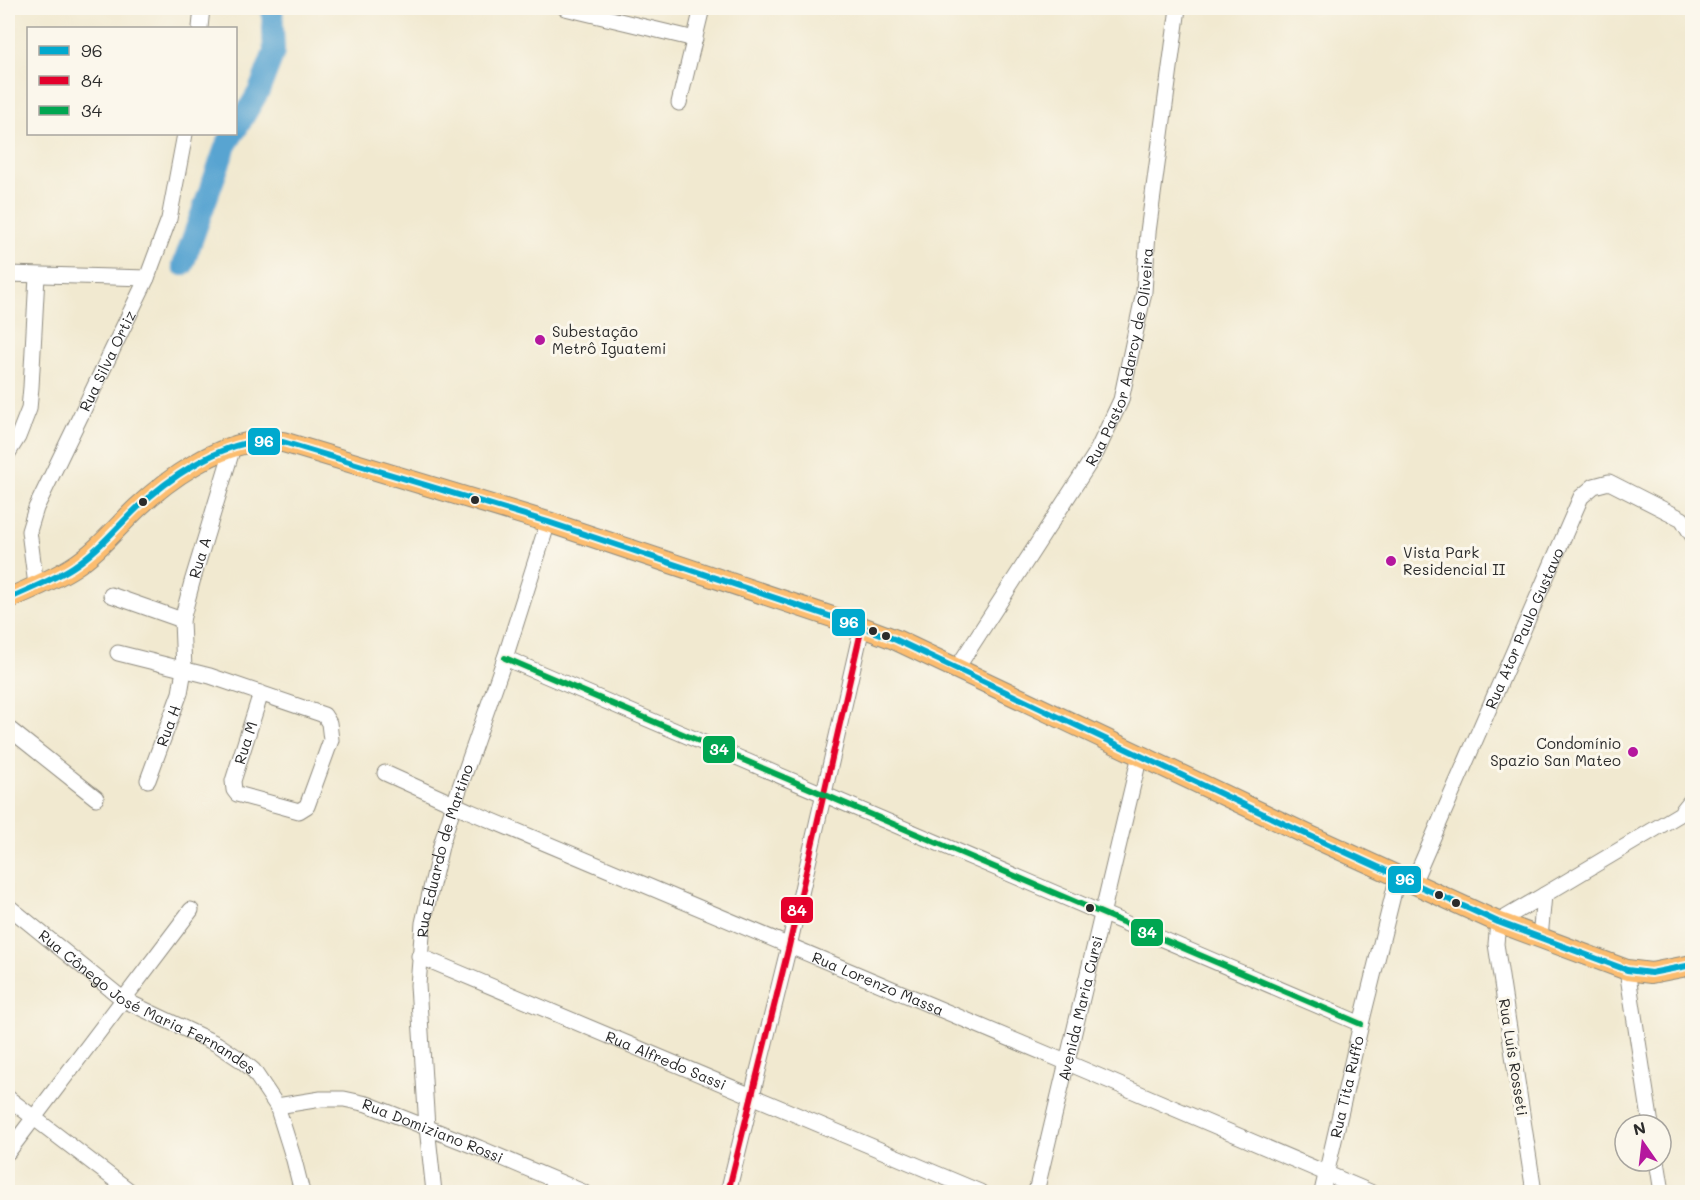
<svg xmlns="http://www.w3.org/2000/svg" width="1700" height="1200" viewBox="0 0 1700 1200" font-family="Mali,sans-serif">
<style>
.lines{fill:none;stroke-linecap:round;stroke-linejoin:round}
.river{stroke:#58a4d1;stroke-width:22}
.minor-casing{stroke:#8e8a7e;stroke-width:17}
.major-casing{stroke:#8e8a7e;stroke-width:22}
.minor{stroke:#fff;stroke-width:15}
.major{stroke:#fcbd6f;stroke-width:20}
.bus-1-casing{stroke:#fbf7ec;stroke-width:10}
.bus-2-casing{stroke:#fbf7ec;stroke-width:10}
.bus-3-casing{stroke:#fbf7ec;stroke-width:10}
.bus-1{stroke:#00a9ce;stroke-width:6}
.bus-2{stroke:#e4002b;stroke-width:6}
.bus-3{stroke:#00a651;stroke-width:6}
.poi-dot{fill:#b5179e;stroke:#fbf7ec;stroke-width:2}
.bus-dot{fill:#2b2b2b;stroke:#fbf7ec;stroke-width:2}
.labels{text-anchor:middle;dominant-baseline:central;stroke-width:6;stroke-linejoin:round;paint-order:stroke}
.poi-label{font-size:15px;fill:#2b2b2b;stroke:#fbf7ec;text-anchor:start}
.street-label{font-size:15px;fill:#2b2b2b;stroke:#fbf7ec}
.line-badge{stroke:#fbf7ec;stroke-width:2}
.badge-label{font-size:16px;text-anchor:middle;font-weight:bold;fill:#fff}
</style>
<rect width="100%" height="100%" fill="#fbf7ec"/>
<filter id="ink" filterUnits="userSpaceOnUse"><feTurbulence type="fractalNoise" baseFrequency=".0167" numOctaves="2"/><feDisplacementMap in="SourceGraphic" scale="12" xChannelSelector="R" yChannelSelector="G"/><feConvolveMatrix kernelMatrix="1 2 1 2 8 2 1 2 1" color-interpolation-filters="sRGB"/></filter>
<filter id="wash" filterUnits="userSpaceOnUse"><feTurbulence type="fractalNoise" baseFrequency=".008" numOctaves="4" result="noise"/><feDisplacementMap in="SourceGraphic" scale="24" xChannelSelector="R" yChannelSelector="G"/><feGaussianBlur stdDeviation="1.35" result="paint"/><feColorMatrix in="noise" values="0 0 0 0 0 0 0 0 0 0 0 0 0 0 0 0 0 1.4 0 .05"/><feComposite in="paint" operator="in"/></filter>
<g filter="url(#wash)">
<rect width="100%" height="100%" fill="#f1e9d0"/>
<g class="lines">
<path class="river" d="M236 130 259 91 274 52 272 8
M183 265 226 145 233 134"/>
</g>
</g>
<g filter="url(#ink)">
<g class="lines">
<g class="minor-casing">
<g id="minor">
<path d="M565 8 695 39"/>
<path d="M200 28 202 8"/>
<path d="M679 103 702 8"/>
<path d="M8 274 147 278"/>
<path d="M8 453 18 437 29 409 31 387 37 276"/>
<path id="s1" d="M36 585 29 531 36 508 147 278 169 219 185 134"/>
<path d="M111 595 182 620"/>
<path id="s2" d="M118 653 210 676 324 715 329 723 331 740 307 806 299 811 237 794 234 790 233 781 261 693"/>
<path d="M505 658 1361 1024"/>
<path id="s3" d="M957 668 1096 453 1121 400 1144 292 1148 232 1178 8"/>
<path d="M8 728 96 798"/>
<path id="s4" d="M385 773 469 811 1068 1063 1370 1192"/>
<path id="s5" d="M148 780 180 693 184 670 182 620 192 582 233 447"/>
<path id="s6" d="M1413 883 1581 497 1594 486 1609 482 1682 519 1692 535"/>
<path d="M1544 895 1680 814 1692 799"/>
<path id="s7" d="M8 906 124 1000 217 1044 241 1060 253 1070 277 1106 294 1160 302 1192"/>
<path id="s8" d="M419 956 980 1192"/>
<path d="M1627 970 1651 1125"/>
<path d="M8 1098 131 1192"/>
<path id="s9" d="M277 1106 321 1099H344L367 1104 479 1148 583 1192"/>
<path d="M8 1152 191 910"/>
<path d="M1657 1161 1662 1192"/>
<path id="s10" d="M434 1192 427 1127 418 985 423 923 442 842 454 804 505 658 548 522"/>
<path d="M728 1192 789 946 862 627"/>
<path id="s11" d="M1036 1192 1140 755"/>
<path id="s12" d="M1322 1192 1361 1024 1398 875"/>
<path d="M1534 1192 1496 944 1498 922 1544 895 1540 938"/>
</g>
</g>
<g class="major-casing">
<path id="major" d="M8 599C29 589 53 580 73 567 98 551 116 528 137 508 168 479 216 445 260 441 267 441 275 442 283 442L548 522 862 627 894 639 1308 835 1498 922 1627 970 1651 973 1692 965"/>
</g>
<use href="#minor" class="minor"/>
<use href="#major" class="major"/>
<g class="bus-1-casing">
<path id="bus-1" d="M8 599C29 589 53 580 73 567 98 551 116 528 137 508 168 479 216 445 260 441 267 441 275 442 283 442L548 522 862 627 894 639 1308 835 1498 922 1627 970 1651 973 1692 965"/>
</g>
<g class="bus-2-casing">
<path id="bus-2" d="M728 1192 789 946 862 627"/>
</g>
<g class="bus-3-casing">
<path id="bus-3" d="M505 658 1361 1024"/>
</g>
<use href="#bus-1" class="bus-1"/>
<use href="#bus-2" class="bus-2"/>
<use href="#bus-3" class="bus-3"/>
</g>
</g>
<g class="poi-dot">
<circle cx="540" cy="340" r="6"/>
<circle cx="1391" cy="561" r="6"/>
<circle cx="1633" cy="752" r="6"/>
</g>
<g class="bus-dot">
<circle cx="475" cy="500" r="5"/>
<circle cx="143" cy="502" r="5"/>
<circle cx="873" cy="631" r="5"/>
<circle cx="886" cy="636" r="5"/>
<circle cx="1439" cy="895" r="5"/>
<circle cx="1456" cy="903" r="5"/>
<circle cx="1090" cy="908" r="5"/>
</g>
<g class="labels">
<g class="poi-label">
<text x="552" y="331">Subestação<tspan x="552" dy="17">Metrô Iguatemi</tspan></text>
<text x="1403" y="552">Vista Park<tspan x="1403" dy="17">Residencial II</tspan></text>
<text x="1621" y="743" text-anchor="end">Condomínio<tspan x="1621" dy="17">Spazio San Mateo</tspan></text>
</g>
<g class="street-label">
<text stroke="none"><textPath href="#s3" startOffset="356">Rua Pastor Adarcy de Oliveira</textPath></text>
<text stroke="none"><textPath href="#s1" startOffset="242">Rua Silva Ortiz</textPath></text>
<text stroke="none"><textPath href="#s5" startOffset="231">Rua A</textPath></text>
<text stroke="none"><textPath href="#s6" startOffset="278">Rua Ator Paulo Gustavo</textPath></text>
<text stroke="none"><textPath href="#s5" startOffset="58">Rua H</textPath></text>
<text stroke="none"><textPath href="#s2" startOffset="440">Rua M</textPath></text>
<text stroke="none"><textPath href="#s10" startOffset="345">Rua Eduardo de Martino</textPath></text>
<text stroke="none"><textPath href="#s4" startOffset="536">Rua Lorenzo Massa</textPath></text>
<text stroke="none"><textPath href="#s7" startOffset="170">Rua Cônego José Maria Fernandes</textPath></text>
<text stroke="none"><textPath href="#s11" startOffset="189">Avenida Maria Cursi</textPath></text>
<text transform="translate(1514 1057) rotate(81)">Rua Luís Rosseti</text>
<text stroke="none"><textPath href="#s8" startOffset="268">Rua Alfredo Sassi</textPath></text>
<text stroke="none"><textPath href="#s12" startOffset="108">Rua Tita Ruffo</textPath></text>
<text stroke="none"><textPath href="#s9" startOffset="162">Rua Domiziano Rossi</textPath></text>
</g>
</g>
<g class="line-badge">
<rect x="247" y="427" width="34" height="29" rx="6" fill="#00a9ce"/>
<rect x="831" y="608" width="35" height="29" rx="6" fill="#00a9ce"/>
<rect x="702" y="735" width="34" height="29" rx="6" fill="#00a651"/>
<rect x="1387" y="865" width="35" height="29" rx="6" fill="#00a9ce"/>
<rect x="780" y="896" width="34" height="28" rx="6" fill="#e4002b"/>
<rect x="1130" y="918" width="34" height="29" rx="6" fill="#00a651"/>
</g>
<g class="badge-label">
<text x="264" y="447">96</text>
<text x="849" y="628">96</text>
<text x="719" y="755">34</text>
<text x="1405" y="885">96</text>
<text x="797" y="916">84</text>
<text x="1147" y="938">34</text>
</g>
<rect width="1700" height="1200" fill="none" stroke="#fbf7ec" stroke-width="30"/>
<rect x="27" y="27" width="210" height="108" fill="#fbf7ec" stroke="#a8a59f" stroke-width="1.5"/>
<rect x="39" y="46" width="30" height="9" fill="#00a9ce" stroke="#a8a59f" stroke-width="1.5"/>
<text x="81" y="57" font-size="18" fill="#2b2b2b">96</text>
<rect x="39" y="76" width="30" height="9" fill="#e4002b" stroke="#a8a59f" stroke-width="1.5"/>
<text x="81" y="87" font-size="18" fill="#2b2b2b">84</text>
<rect x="39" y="106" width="30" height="9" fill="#00a651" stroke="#a8a59f" stroke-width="1.5"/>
<text x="81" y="117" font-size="18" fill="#2b2b2b">34</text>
<g transform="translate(1643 1143) rotate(346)"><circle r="28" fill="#fbf7ec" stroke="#a8a59f" stroke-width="1.5"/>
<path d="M0-4.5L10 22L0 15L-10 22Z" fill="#b5179e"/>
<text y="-9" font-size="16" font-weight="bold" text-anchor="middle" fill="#2b2b2b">N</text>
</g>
</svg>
